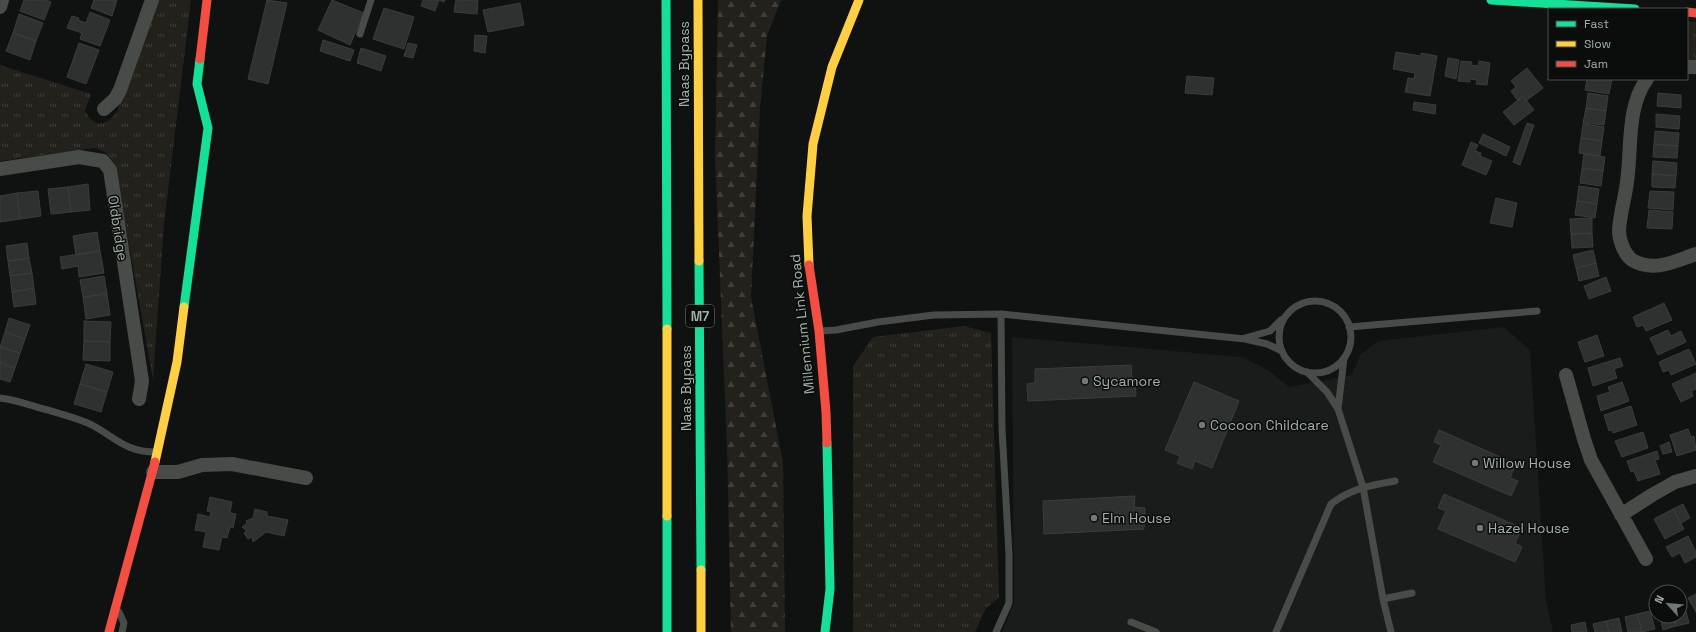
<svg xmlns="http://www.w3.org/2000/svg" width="1696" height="632" viewBox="0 0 1696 632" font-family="'Space Grotesk',sans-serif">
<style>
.built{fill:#1a1c1b}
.grass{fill:url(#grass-tufts)}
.forest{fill:url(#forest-firs)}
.building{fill:#2f3130;stroke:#393d3b}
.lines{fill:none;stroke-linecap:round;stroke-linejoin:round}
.lane{stroke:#474c49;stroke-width:7}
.street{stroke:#474c49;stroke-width:14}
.fast{stroke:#16e098;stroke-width:9}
.slow{stroke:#ffcf43;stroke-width:9}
.jam{stroke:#f24e42;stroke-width:9}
.poi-dot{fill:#6e7a72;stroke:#0b0c0c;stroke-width:1.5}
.labels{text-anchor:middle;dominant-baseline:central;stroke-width:3;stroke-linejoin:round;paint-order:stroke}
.shield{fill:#0b0c0c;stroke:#748078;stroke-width:1}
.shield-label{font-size:13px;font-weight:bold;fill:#a1b2a6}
.street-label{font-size:14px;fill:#a1b2a6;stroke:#0b0c0c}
.poi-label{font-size:14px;fill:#a1b2a6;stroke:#0b0c0c;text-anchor:start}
</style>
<defs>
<pattern id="grass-tufts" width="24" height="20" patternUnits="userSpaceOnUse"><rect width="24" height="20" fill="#23211c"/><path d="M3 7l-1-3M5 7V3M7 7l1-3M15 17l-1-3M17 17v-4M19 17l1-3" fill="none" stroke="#403f3a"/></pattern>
<pattern id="forest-firs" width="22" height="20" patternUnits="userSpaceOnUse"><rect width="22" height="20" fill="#23211c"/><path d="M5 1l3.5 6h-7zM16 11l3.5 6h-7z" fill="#403f3a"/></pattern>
</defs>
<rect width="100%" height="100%" fill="#101111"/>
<path class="built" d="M1504 327 1530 350 1546 599 1553 632H1002L1014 603 1012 337 1242 357 1268 370 1289 387 1352 375 1360 355 1378 341Z"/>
<path class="grass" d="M157 0H191L164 224 153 380 115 165C109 155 106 151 94 148L0 161V65L91 94 85 111C94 129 106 126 117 112Z
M1687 21 1696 22V60H1687Z
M964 326 991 333 999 598 986 608 975 632H853V366L873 337Z"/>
<path class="forest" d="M718 0H781L767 36 760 108 751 297 783 463 785 632H731L727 448 715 156Z"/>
<path class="building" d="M24 0H46L51 2 44 20 20 11Z
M94 0H117L112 16 91 8Z
M267 0 287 3 268 84 248 79Z
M332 0 364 13 350 45 318 30Z
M423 0H445L444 2 439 0 435 11 421 6Z
M456 0H478L477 14 454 12Z
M520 3 524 25 488 32 483 10Z
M384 8 414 17 404 49 373 39Z
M90 12 110 20 100 46 80 39 82 33 67 28 72 16 79 18 78 20 86 23Z
M19 14 43 23 36 41 13 33Z
M13 33 36 41 30 60 6 51Z
M475 35 487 36 485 53 474 51Z
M323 40 354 50 350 61 320 51Z
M79 43 99 50 86 84 67 77Z
M408 43 417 45 413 58 404 56Z
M361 48 386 56 381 71 357 63Z
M1396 52 1421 56V53L1437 56 1430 96 1405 92 1408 78 1414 79 1415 73 1393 69Z
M1448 58 1459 60 1456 79 1445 76Z
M1461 61 1472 62 1471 65 1478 66 1479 61 1490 63 1487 85 1476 84 1477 80 1470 79V82L1458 81Z
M1527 68 1543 88 1526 101 1523 96 1518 101 1511 91 1516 87 1511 81Z
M1187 76 1214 78 1212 95 1185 93Z
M1587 79H1612L1609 94 1585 90Z
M1588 93 1608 96 1606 111 1586 108Z
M1658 93 1681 95V108L1657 106Z
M1523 96 1534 110 1514 125 1503 112Z
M1414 102 1436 105 1435 114 1413 110Z
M1586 108 1606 111 1604 125 1583 123Z
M1656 114 1680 116 1679 129 1656 127Z
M1527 123 1534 125 1520 165 1513 162Z
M1583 124 1604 127 1602 141 1581 138Z
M1655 131 1679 133 1678 146 1654 144Z
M1483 134 1510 147 1506 156 1479 143Z
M1581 138 1602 141 1600 156 1579 153Z
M1471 142 1478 145 1475 151 1481 153 1480 156 1492 161 1486 175 1462 165Z
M1654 144 1678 146 1677 158 1653 157Z
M1584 154 1605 157 1603 171 1582 168Z
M1653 161 1677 163 1676 176 1652 174Z
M1582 168 1603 171 1601 186 1580 183Z
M1652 174 1676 176 1675 188 1652 187Z
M88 184 90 210 71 212 68 187Z
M1579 186 1599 189 1597 204 1577 201Z
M68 187 71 212 51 214 48 189Z
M38 191 41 216 20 219 17 193Z
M1650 191 1674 192 1673 210 1648 208Z
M17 193 20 219 0 222V196Z
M1496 198 1517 203 1512 227 1490 223Z
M1577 201 1597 204 1595 218 1575 215Z
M1649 210 1673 212 1672 229 1647 228Z
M1592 218V233L1571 234 1570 219Z
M97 232 100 251 76 255 73 236Z
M1592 233 1593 247 1572 248 1571 234Z
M27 243 29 258 8 261 6 246Z
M1593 250 1596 263 1576 268 1573 255Z
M100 251 104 273 79 277 78 266 62 269 60 257Z
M29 258 32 273 10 276 8 261Z
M1596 263 1599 276 1579 281 1576 268Z
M32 273 34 288 12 292 10 276Z
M104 276 107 294 83 297 80 280Z
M1606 277 1611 291 1589 299 1584 286Z
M34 288 36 304 14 307 12 292Z
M107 294 110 315 86 319 83 297Z
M1664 303 1672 320 1646 331 1643 325 1637 327 1633 317Z
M9 318 30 325 25 339 5 332Z
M84 321 111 322 110 342 84 341Z
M1668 330 1671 336 1681 331 1686 342 1658 355 1650 338Z
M5 332 25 339 20 353 0 347Z
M1597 335 1604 356 1585 362 1578 342Z
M84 341 110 342V361L83 360Z
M0 347 20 353 15 368 0 363Z
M1689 349 1696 364 1671 375 1669 370 1663 372 1659 362Z
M1620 358 1623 366 1614 369 1617 378 1593 386 1588 368Z
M0 363 15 368 10 382 0 379Z
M86 364 113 372 107 392 80 384Z
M1131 365 1132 379 1135 378 1136 396 1028 401 1027 384 1035 383V369Z
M1696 373V389L1691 391 1693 396 1681 402 1672 384Z
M1194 382 1239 401 1212 468 1195 461 1192 469 1177 463 1180 456 1165 450Z
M1622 382 1629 401 1601 411 1597 396 1610 392 1608 387Z
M80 384 107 392 101 412 74 404Z
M1631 406 1637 425 1613 433 1612 430 1609 431 1604 415Z
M1688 429 1691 437 1694 436 1696 450 1677 456 1670 435Z
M1439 430 1516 464 1510 478 1518 481 1511 496 1433 462 1441 445 1434 442Z
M1643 432 1648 448 1622 457 1615 441Z
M1669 442 1672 452 1663 454 1660 446Z
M1657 451 1659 459 1655 460 1660 474 1638 481 1634 471 1631 472 1627 461Z
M1444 494 1522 528 1515 543 1522 547 1515 562 1438 529 1446 511 1438 508Z
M1135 496 1134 507 1145 508 1144 529 1044 534 1043 501Z
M210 497 232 502 230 513 236 514 233 528 230 527 227 538 222 537 219 550 203 547 206 532 195 530 198 514 210 517 211 512 207 511Z
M1683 504 1690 518 1681 523 1673 509Z
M255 509 267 512V516L288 520 284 536 266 532 253 542 252 537 248 539 244 533 247 531 242 527 247 523 246 521 253 518Z
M1673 509 1684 529 1665 539 1654 519Z
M1688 536 1696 552V557L1685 563 1680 553 1672 557 1666 547Z
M1696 594V612L1688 598Z
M1684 604 1689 623 1676 626 1673 616H1680V605Z
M1650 611 1655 629 1642 632 1637 614Z
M1637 614 1642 632H1628L1625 617Z
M1660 616H1673L1676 626 1663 630Z
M1619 618 1622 632H1609L1606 621Z
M1606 621 1609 632H1595L1593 624Z
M1585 622 1587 632H1572L1571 625Z"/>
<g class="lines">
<path class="lane" d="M360 34 371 0
M1279 337a36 36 0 1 1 72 0a36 36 0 1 1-72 0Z
M1349 327 1537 311
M821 331 836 330 878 322 934 315 1001 314 1245 339 1267 344 1282 351
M1245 338 1270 331 1281 320
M1307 372 1327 392 1338 409 1363 487 1383 599 1391 632
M0 398C17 400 32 406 48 410 63 415 78 418 92 425 116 438 126 452 156 452
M1338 409 1344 358
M1383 599 1412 593
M119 612 124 623 122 632
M1131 622 1156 632
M996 632 1009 603V554L1002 429 1001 314
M1276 632 1331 504C1350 489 1371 485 1395 481"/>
<path class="street" d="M0 7 2 0
M1687 67H1696
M1647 79C1626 108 1632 148 1627 182 1625 198 1620 214 1619 230 1619 240 1624 254 1632 260 1654 273 1675 261 1696 254
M104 109 115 99 120 90 152 0
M0 169 79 157 103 161 110 170 142 381 139 399
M1566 375 1584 439 1591 460 1646 559
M153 472H178L202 465 232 464 306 478
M1621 515 1652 495 1675 482 1696 476"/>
<path class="fast" d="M666 0 667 329
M1491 0 1635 9
M699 261 701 570
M184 307 208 128 197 84 200 59
M667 516V632
M825 632 830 589 827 443"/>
<path class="slow" d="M698 0 699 261
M809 265 807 216 813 144 832 67 859 0
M667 329V516
M155 462 177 362 184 307
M701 570V632"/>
<path class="jam" d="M1687 12 1696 13
M200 59 207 0
M809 265 819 331 826 412 827 443
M109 632 155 462"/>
</g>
<g class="poi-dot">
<circle cx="1085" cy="381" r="4"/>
<circle cx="1202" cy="425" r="4"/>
<circle cx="1475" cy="463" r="4"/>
<circle cx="1094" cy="518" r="4"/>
<circle cx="1480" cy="528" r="4"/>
</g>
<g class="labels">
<rect class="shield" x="686" y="305" width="28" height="22" rx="3"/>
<g class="shield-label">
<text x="700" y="316">M7</text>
</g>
<g class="street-label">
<text transform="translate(684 64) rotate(-90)">Naas Bypass</text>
<text transform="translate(118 228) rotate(81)">Oldbridge</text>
<text transform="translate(802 324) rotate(-96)">Millennium Link Road</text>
<text transform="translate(686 388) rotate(-90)">Naas Bypass</text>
</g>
<g class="poi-label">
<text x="1093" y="381">Sycamore</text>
<text x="1210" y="425">Cocoon Childcare</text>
<text x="1483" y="463">Willow House</text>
<text x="1102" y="518">Elm House</text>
<text x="1488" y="528">Hazel House</text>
</g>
</g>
<rect x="1548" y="8" width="140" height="72" fill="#0b0c0c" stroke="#474e4a"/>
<rect x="1556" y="21" width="20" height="6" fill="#16e098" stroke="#474e4a"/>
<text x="1584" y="28" font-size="12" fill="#a1b2a6">Fast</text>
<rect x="1556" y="41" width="20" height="6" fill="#ffcf43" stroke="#474e4a"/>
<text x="1584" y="48" font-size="12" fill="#a1b2a6">Slow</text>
<rect x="1556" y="61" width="20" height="6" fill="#f24e42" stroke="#474e4a"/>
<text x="1584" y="68" font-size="12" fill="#a1b2a6">Jam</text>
<g transform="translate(1668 604) rotate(297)"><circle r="19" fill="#0b0c0c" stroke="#474e4a"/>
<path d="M0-3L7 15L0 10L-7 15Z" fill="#6e7a72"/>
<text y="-6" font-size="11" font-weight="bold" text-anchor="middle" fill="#a1b2a6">N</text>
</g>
</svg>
